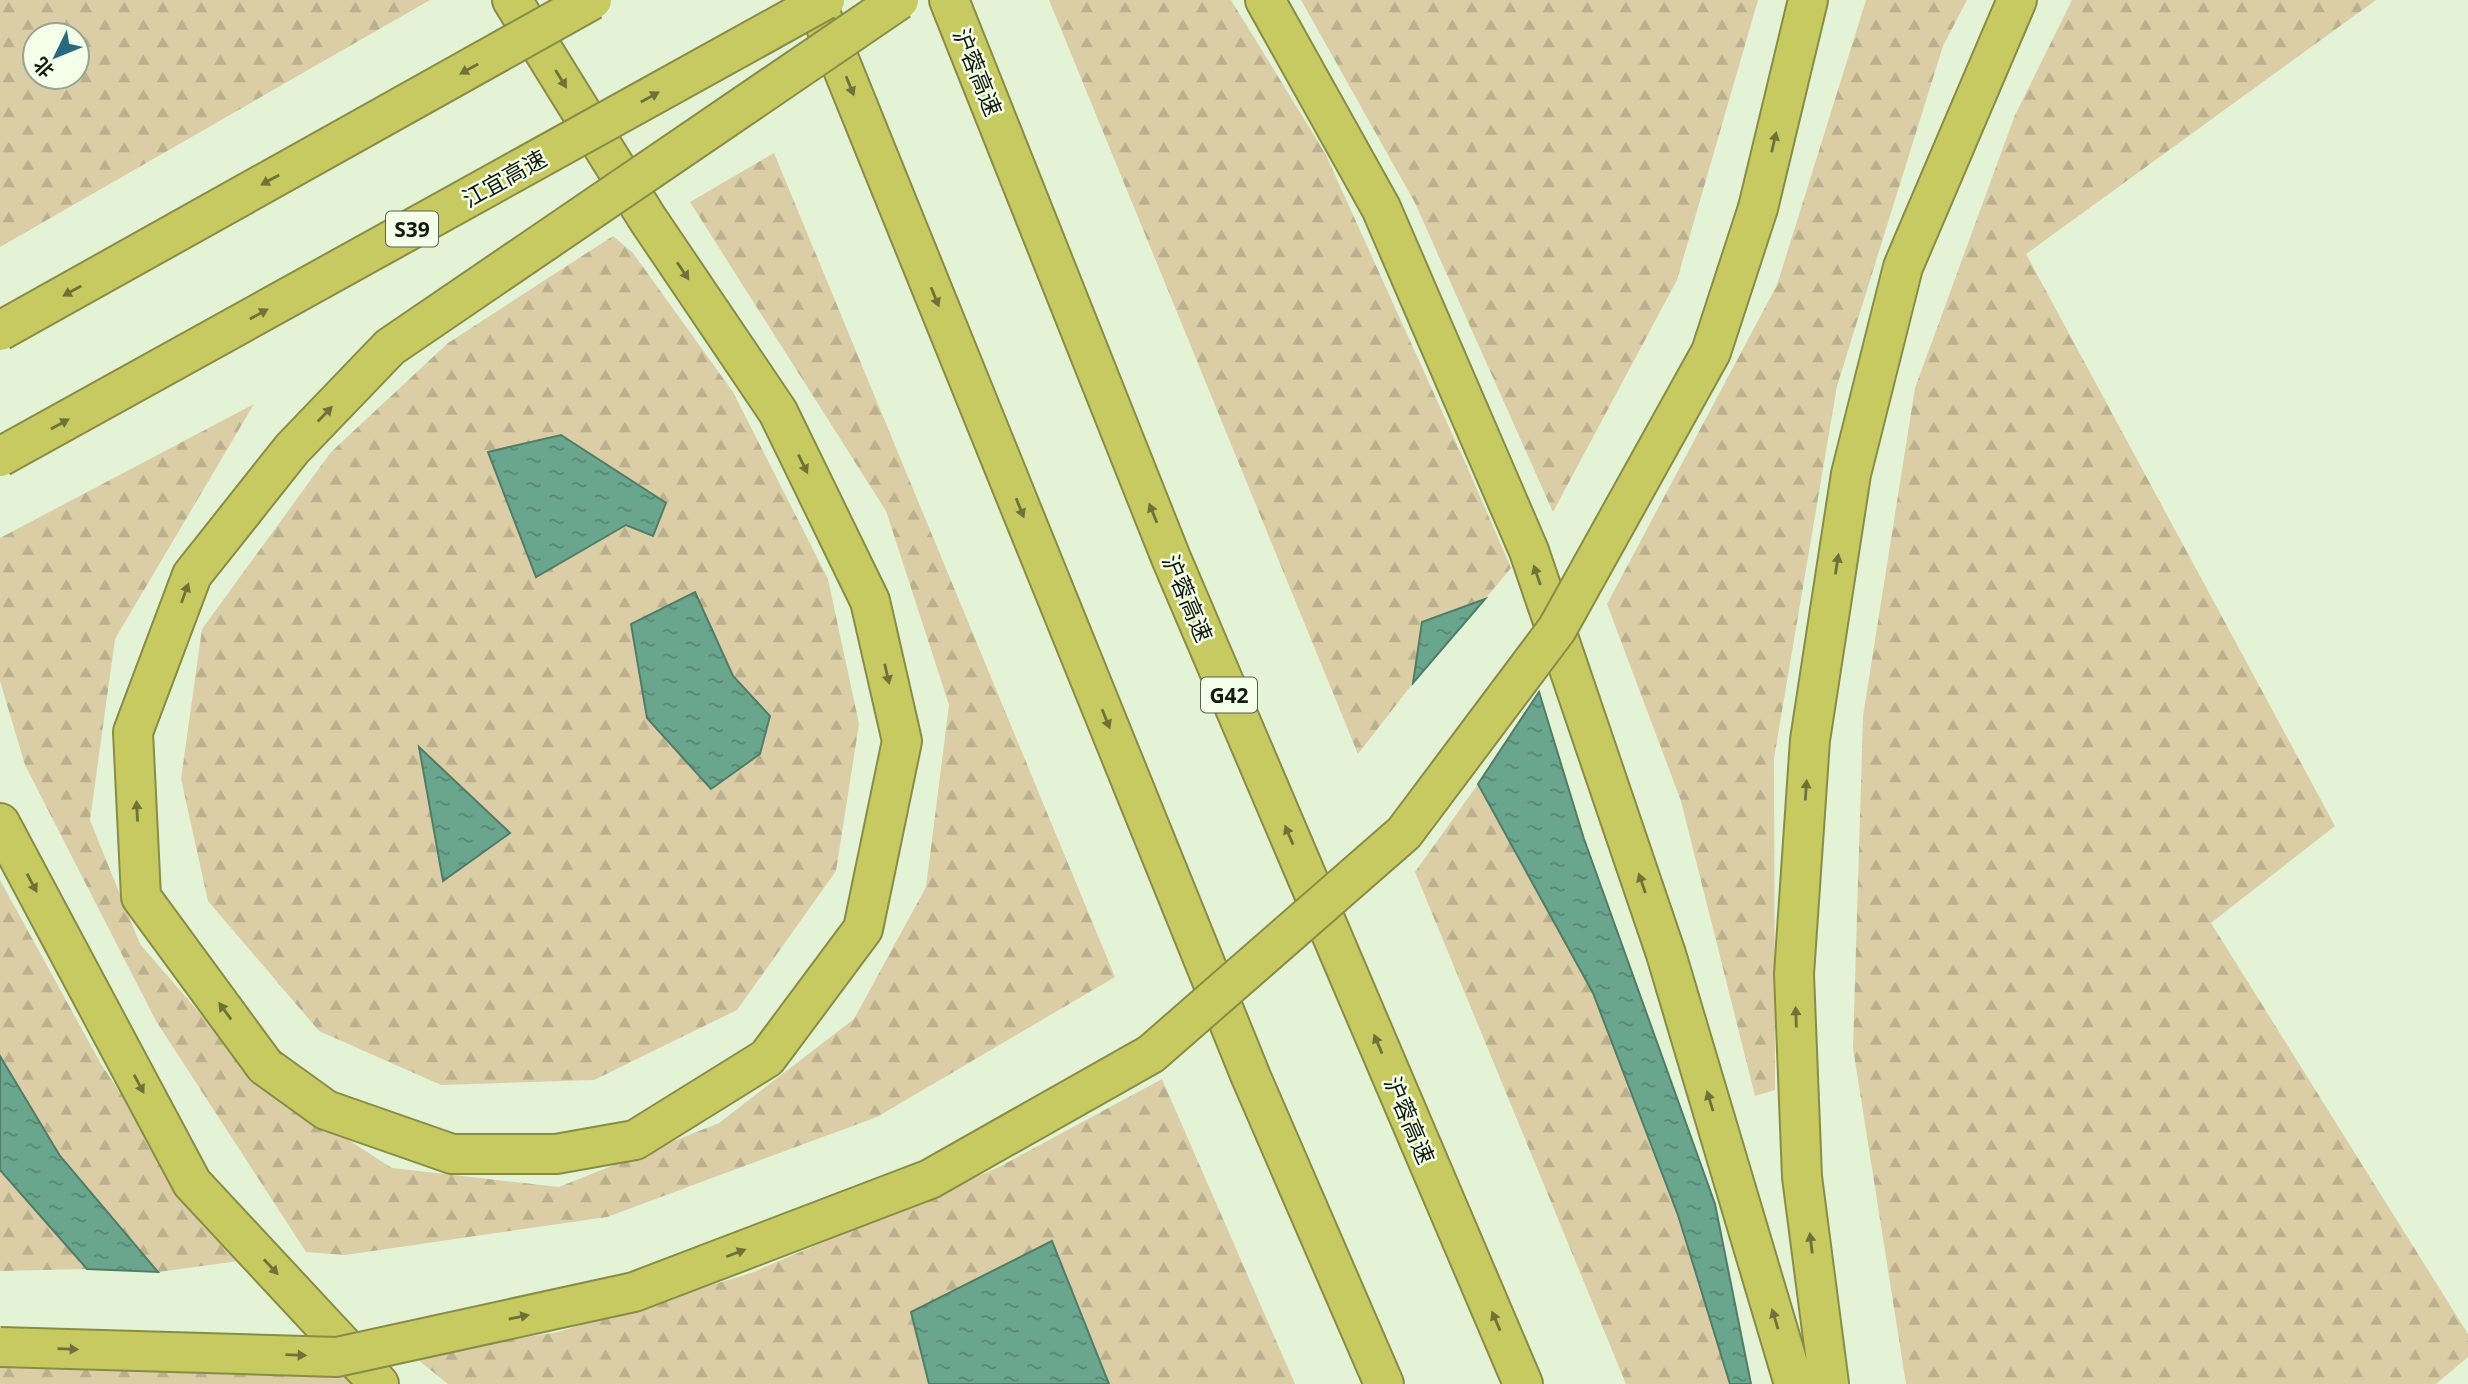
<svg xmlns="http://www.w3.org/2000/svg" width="2468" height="1384" viewBox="0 0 2468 1384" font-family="'Open Sans','Noto Sans SC',sans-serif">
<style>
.forest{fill:url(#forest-firs);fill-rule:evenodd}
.water{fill:url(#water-ripples);stroke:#507c68;stroke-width:2}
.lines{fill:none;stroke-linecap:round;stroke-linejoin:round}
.highway-casing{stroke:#888c45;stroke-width:42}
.highway{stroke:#c6ca61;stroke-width:38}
.highway-bridge-casing{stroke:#888c45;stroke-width:42;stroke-linecap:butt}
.highway-bridge{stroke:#c6ca61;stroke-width:38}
.oneway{fill:#6e7238}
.labels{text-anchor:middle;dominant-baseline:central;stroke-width:5;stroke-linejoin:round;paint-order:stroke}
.shield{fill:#f3ffe8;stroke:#585f51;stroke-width:2}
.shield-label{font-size:21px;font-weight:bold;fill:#151a10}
.street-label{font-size:23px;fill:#151a10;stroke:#f3ffe8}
</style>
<defs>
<pattern id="forest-firs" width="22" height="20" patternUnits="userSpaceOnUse" patternTransform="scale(1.75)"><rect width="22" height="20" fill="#dbcea6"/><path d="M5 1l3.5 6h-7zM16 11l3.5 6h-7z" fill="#bbb08e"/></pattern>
<pattern id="water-ripples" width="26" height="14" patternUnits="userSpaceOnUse" patternTransform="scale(1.75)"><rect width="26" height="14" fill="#6aa68d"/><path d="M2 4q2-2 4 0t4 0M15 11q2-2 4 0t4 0" fill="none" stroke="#568672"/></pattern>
</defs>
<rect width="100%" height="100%" fill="#e4f3d6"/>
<path class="forest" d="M0 0H430L0 247ZM35 35H77V77H35Z
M1049 0H1231L1325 153 1469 471 1511 568 1485 599 1422 622 1413 683 1358 754Z
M1301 0H1758L1677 280 1553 512 1415 203Z
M1866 0H1967L1943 46 1837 386 1774 758 1775 1090 1755 1096 1681 801 1607 604 1777 285Z
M2072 0H2376L2026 254 2335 826 2211 923 2468 1334V1357L2436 1384H1906L1853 1048 1863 716 1915 388 2015 115Z
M774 153 1115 977 877 1117 607 1217 345 1255 306 1252 156 1021 25 765 0 681V538L254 404 115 639 90 820 140 944 261 1084 392 1168 559 1187 719 1123 854 1019 926 887 949 705 886 511 690 202Z
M613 236 633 253 733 392 828 579 859 724 836 871 737 1010 594 1080 441 1085 319 1031 208 901 181 779 202 629 331 452 448 343ZM666 503 653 536 626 525ZM695 592 733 676 770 716 631 624Z
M1478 784 1593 993 1678 1215 1730 1384H1626L1415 872Z
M0 880 101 1064 218 1239 239 1261 158 1272 60 1156 0 1056Z
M1162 1079 1295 1384H1109L1052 1241 911 1312 929 1384H448L412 1355 558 1332 751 1273 997 1168Z
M0 1170 87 1269 0 1271Z
M0 1366 187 1373 342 1374 354 1384H0Z"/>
<path class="water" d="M561 435 666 503 653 536 626 525 536 577 488 452Z
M695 592 733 676 770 716 760 754 711 789 647 718 631 624Z
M1485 599 1413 683 1422 622Z
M1539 692 1584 839 1715 1204 1751 1384H1730L1678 1215 1593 993 1478 784Z
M419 747 510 833 443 881Z
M0 1056 60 1156 158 1272 87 1269 0 1170Z
M1052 1241 1109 1384H929L911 1312Z"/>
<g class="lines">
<g class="highway-casing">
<path id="highway" d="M815 0 1251 1077 1384 1384
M949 0 1171 558 1523 1384
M1265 0 1381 208 1529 551 1666 954 1794 1384
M1758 208 1808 0
M0 823 192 1183 379 1384
M265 1066 326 1110 452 1154H556L635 1140 767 1058 863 929 902 741 870 601 778 412 647 218 512 0
M1829 1384 1802 1177 1794 974 1810 740 1851 474 1903 267 2017 0"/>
</g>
<use href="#highway" class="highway"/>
<g class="highway-bridge-casing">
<path id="highway-bridge" d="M0 331 592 0
M0 457 825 0
M265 1066 141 897 133 732 192 575 292 449 390 347 899 0
M0 1347 337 1357 634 1292 930 1179 1151 1054 1404 833 1557 629 1711 352 1758 208"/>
</g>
<use href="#highway-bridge" class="highway-bridge"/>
</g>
<defs><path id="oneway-solid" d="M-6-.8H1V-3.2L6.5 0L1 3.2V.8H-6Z" transform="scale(1.75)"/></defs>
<g class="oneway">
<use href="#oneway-solid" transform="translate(469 69) rotate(151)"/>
<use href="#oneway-solid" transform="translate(561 79) rotate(58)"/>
<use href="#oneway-solid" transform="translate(850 86) rotate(68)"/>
<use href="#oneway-solid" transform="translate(650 97) rotate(-29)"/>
<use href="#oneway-solid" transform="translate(1774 142) rotate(-77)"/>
<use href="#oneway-solid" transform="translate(270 180) rotate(151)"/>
<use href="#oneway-solid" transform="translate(683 271) rotate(56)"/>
<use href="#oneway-solid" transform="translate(72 291) rotate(151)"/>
<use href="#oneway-solid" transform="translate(935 297) rotate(68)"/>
<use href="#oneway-solid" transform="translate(259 314) rotate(-29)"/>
<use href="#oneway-solid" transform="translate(325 414) rotate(-46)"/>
<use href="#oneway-solid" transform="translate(60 424) rotate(-29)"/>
<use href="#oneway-solid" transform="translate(803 464) rotate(64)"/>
<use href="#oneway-solid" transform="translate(1020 508) rotate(68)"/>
<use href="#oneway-solid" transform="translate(1153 513) rotate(-112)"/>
<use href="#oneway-solid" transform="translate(1837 564) rotate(-81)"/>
<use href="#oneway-solid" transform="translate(1537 575) rotate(-109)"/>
<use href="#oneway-solid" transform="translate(185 593) rotate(-70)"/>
<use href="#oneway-solid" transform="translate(887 674) rotate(77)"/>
<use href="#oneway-solid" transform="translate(1106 719) rotate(68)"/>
<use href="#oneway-solid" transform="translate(1806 790) rotate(-86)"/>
<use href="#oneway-solid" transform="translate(137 811) rotate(-93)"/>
<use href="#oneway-solid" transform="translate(1289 835) rotate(-113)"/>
<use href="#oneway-solid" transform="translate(32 883) rotate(62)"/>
<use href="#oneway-solid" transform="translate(1642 883) rotate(-109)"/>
<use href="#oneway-solid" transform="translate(225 1011) rotate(-126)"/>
<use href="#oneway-solid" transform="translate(1796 1017) rotate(-92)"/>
<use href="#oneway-solid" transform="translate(1378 1044) rotate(-113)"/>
<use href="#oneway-solid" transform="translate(139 1084) rotate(62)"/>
<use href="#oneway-solid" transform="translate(1710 1101) rotate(-107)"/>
<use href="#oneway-solid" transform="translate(1811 1243) rotate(-97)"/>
<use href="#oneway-solid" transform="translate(736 1253) rotate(-21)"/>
<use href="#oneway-solid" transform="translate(271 1267) rotate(47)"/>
<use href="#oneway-solid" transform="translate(519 1317) rotate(-12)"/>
<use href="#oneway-solid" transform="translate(1775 1319) rotate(-107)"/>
<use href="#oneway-solid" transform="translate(1496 1321) rotate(-113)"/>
<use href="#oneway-solid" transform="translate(68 1349) rotate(2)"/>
<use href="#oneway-solid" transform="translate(296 1355) rotate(2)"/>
</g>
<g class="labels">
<g class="shield">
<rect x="386" y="211.5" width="52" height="35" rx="5"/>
<rect x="1201" y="677.5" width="56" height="35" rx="5"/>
</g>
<g class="shield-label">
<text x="412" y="229">S39</text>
<text x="1229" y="695">G42</text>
</g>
<g class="street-label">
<text transform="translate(978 72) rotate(68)">沪蓉高速</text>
<text transform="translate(504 178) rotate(-29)">江宜高速</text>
<text transform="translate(1188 598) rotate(67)">沪蓉高速</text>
<text transform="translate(1410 1120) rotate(67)">沪蓉高速</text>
</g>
</g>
<g transform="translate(56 56) rotate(227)"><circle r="33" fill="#f3ffe8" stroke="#9aa392" stroke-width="2"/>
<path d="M0-5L12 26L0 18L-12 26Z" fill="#29697e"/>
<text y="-10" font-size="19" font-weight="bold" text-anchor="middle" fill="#151a10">北</text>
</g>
</svg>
